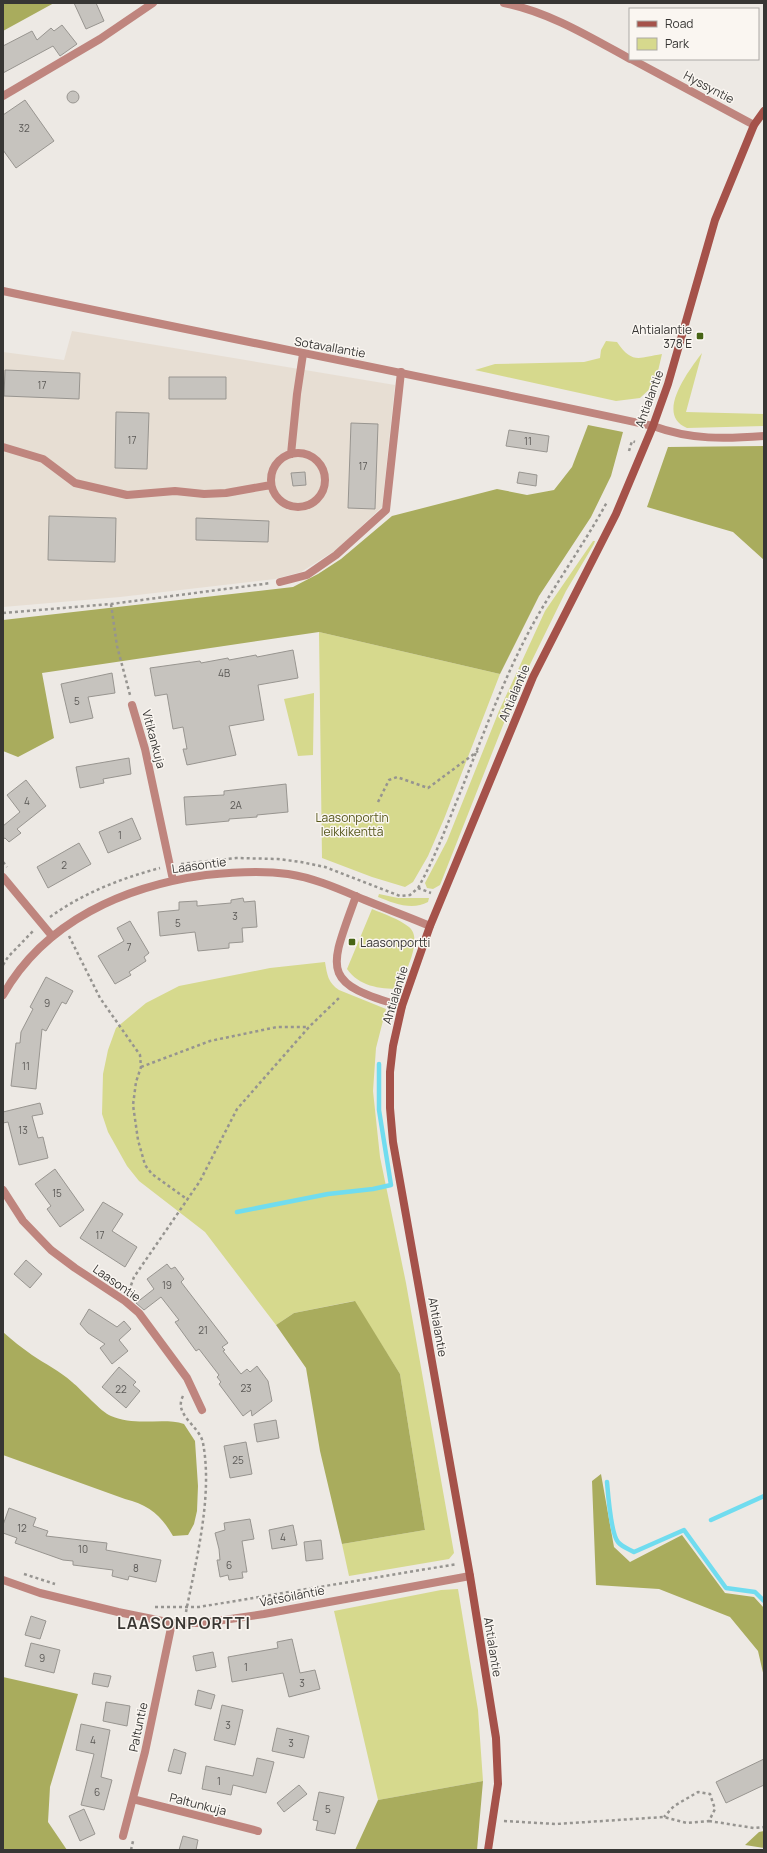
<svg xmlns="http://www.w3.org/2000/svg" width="767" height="1853" viewBox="0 0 767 1853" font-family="Manrope,sans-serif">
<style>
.built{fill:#e7ded3}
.green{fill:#d6d98d}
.forest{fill:#a9ac5d}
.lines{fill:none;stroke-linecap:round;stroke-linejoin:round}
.stream{stroke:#70dcef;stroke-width:4.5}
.building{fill:#c6c3be;stroke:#989590}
.path{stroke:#969490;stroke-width:2.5;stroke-dasharray:3 3;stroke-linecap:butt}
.lane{stroke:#bf857e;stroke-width:8}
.street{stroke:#bf857e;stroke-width:8}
.secondary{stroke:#a5524a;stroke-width:8}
.poi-dot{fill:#476416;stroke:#faf6f1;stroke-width:1.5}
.labels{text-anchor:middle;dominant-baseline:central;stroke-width:3;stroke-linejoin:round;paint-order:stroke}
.number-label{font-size:10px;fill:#5b5956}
.street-label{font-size:12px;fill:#373634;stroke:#faf6f1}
.poi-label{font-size:12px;fill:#373634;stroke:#faf6f1;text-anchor:end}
.park-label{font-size:12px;fill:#57581d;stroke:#faf6f1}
.district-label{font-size:16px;font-weight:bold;letter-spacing:1px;fill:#3a3733;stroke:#faf6f1}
</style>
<rect width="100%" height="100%" fill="#ede9e4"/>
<path class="built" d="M72 331 395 385 382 507 337 549 317 562 301 572 275 579 120 597 3 607V352L64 360Z"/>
<path class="green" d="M606 341 617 342C632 364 638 358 662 354L655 384 640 398 616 401 475 370 495 364 584 362 600 358 601 350Z
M702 353 686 412 764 414V426L687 428C654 415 690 369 702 353Z
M593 541H595L594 544 566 591 515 695 440 885 433 889 427 888 425 883 447 841 499 711 545 611Z
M319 632 500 674 444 819 428 856 413 882 405 887 372 877 322 858Z
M314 693 313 755 298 756 284 699Z
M379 894 398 898H429L428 902C412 911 393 903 378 897Z
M372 909C384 914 399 919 409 927 424 939 404 974 399 989 379 989 359 986 347 969Z
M325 962C327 974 328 983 339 990L386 1009 376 1048 373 1091 380 1157 406 1283 454 1553 449 1559 349 1576 342 1544 425 1530 400 1374 354 1301 294 1313 276 1325 205 1232 139 1181 127 1166 108 1132 102 1114 103 1074 108 1050 116 1028 146 1003 179 986 270 968Z
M458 1589 478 1710 483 1781 378 1800 334 1611 441 1590Z"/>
<path class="forest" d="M3 3H54L3 31Z
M588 425 623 432 611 476 591 517 539 596 500 674 319 632 42 673 54 738 18 757 3 751V620L293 587 318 574 341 559 392 516 497 489 527 495 554 490 572 467Z
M764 446V560L733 532 647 507 668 447Z
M355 1301 400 1374 425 1530 342 1544 320 1451 306 1368 276 1325 294 1313Z
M3 1332C12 1340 22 1348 32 1355 45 1364 60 1371 72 1382 82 1390 101 1412 111 1416 136 1427 163 1417 184 1424L195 1441 198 1486 197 1511 194 1524 188 1535 173 1536C161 1515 149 1505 125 1499L3 1455Z
M601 1474 614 1547 630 1562 682 1535 725 1593 754 1597 764 1608V1677L758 1651 730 1617 659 1589 596 1585 592 1481Z
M3 1677 78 1694 50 1787 48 1822 67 1850H3Z
M483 1781 477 1850H355L378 1800Z
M764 1831V1848L745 1845 759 1832Z"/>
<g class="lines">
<path class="stream" d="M237 1212 328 1194 373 1189 391 1185 379 1110V1064
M607 1482C608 1494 611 1534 618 1542 622 1547 629 1549 634 1552L684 1530 726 1588 755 1592 764 1601
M711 1520 764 1496"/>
</g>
<path class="building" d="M74 3H96L104 21 86 29Z
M62 25 77 44 60 56 53 46 3 73V46L32 31 37 40 51 28 54 31Z
M67 97a6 6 0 1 1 12 0a6 6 0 1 1-12 0Z
M25 100 54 141 16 168 3 150V115Z
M5 370 80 373 79 399 4 396Z
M169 377H226V399H169Z
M116 412 149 413 147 469 115 468Z
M351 423 378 424 375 509 348 508Z
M509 430 549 436 547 452 506 446Z
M305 472 306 485 293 486 291 473Z
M519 472 537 475 536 486 517 483Z
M49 516 116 518 115 562 48 560Z
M196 518 269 521 268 542 196 540Z
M293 650 298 678 258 685 264 720 229 726 236 755 187 765 183 749H187L183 727 173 729 167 694 155 696 150 668 200 661 201 663 228 658 229 660 256 655 257 657Z
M112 673 115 693 88 697 93 718 70 723 61 684Z
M129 758 131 774 103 779 104 783 80 788 76 767Z
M26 780 46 806 17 829 21 833 9 842 5 838 3 839V826L20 812 7 795Z
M286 784 288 812 257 815V817L229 819V821L186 825 184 797 224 795V791Z
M132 818 141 839 108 853 99 832Z
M79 843 91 864 48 888 37 867Z
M243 898 244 902 255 901 257 927 242 928 243 942 229 943V948L198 951 195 932 160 936 158 912 179 910V902L197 901V906L231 903V900Z
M130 921 149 953 144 957 146 961 129 972 131 975 115 984 98 956 124 941 117 928Z
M46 977 73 991 66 1004 62 1002 46 1031 42 1029 36 1089 11 1086 16 1043H20L21 1032 33 1009 30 1007Z
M40 1103 43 1114 32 1116 38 1138 43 1137 48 1158 19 1165 8 1122 3 1123V1112Z
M55 1169 84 1210 60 1227 47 1209 51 1206 35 1184Z
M103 1202 123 1214 112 1231 137 1247 125 1267 80 1238Z
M26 1260 42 1274 30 1288 14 1274Z
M167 1264 171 1269 175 1267 184 1279 181 1282 228 1343 222 1347 225 1350 223 1351 241 1374 247 1369 250 1372 257 1366 268 1381 272 1401 252 1416 251 1410 243 1416 219 1384 221 1382 217 1377 219 1375 199 1349 196 1351 175 1322 179 1320 161 1297 144 1310 136 1303 154 1289 147 1279Z
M89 1309 117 1327 124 1321 131 1329 119 1340 128 1351 112 1364 100 1348 105 1344 88 1333 80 1324Z
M119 1367 136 1382 133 1385 140 1391 126 1408 102 1387Z
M276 1420 279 1438 257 1442 254 1424Z
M246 1442 252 1474 230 1478 224 1446Z
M9 1508 36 1518 33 1526 48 1531 46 1536 107 1543 106 1550 161 1560 156 1582 129 1576 128 1580 112 1576 113 1570 73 1565V1561L63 1560 15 1543 17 1538 3 1533V1525Z
M250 1519 254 1539 242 1541 247 1572H242L243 1578 229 1580 228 1575 220 1577 217 1560H220L219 1549 215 1533 225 1530 224 1523Z
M293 1525 297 1545 272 1549 269 1530Z
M321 1540 323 1559 306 1561 304 1542Z
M31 1616 46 1621 40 1639 25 1635Z
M292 1639 300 1673 315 1670 320 1689 289 1697 283 1673 232 1682 228 1657 278 1648 277 1642Z
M31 1643 60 1650 54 1673 25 1666Z
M213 1652 216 1667 196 1671 193 1656Z
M94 1673 111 1676 108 1687 92 1684Z
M198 1690 215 1695 211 1709 195 1705Z
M106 1702 130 1706 127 1726 103 1721Z
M222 1705 243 1710 235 1745 214 1740Z
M81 1724 110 1730 101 1777 112 1780 104 1810 81 1805 94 1754 76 1750Z
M277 1728 309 1736 304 1758 272 1751Z
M174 1749 186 1753 181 1774 168 1771Z
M257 1758 274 1762 266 1793 233 1785 231 1795 202 1789 206 1766 253 1776Z
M764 1759V1785L726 1803 716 1782Z
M299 1785 307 1794 284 1812 277 1803Z
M319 1792 344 1797 335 1834 316 1830 318 1821 313 1820Z
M84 1809 95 1834 80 1841 69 1816Z
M183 1836 198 1840 196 1850H179Z"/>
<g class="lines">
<path class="path" d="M629 451 632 441 635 442
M111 604 117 646 130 695
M3 613 111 604 271 583
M378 802 389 780 397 777 428 788 478 751
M3 862 7 867
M181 864 236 858 278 859 301 862 325 867 400 896 410 895 418 888 431 893
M418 888C436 856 448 822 462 788 481 740 500 689 523 643 548 593 581 550 607 502
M50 917C83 893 122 878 160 868
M69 936 100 998 140 1055 141 1067 136 1082 133 1105 138 1140 145 1165 152 1174 188 1200
M3 965 8 957 34 930
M141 1067 210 1041 277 1027H309
M129 1291 134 1277 200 1181 237 1109 309 1027 339 998
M183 1396C173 1415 200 1426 203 1443 213 1496 196 1560 186 1612
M24 1574 55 1584
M155 1607H199L457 1564
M504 1821 556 1824 664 1817 687 1823 709 1821 715 1809 710 1794 698 1792 674 1806 664 1817
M709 1821 754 1828 764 1827
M131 1850 133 1841"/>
<path class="lane" d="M3 96 100 39 153 3
M653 426C691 440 725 439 764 436
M3 447 43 459 75 483 127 495 175 491 204 494 226 493 271 485
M271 480a27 27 0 1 1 54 0a27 27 0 1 1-54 0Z
M291 454 297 394 303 354
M280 582 307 575 336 555 386 510 401 372
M356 896C330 969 318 983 402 1006"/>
<path class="street" d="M504 3C549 12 590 37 630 59
M631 59 754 125
M3 291C220 337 437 379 653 426
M132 705 145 749 173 880
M3 877 52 936
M3 995C45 921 125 886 206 875 233 872 261 870 288 874 315 878 341 890 365 900 387 909 409 917 430 926
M3 1190 23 1221 51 1250 75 1268 125 1301 139 1313 187 1378 202 1410
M3 1580 40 1593 118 1612 172 1623H203L264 1614 470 1576
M133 1799 258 1831
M123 1836 145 1752 172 1623"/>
<path class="secondary" d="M488 1850 498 1784 496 1738 470 1576 393 1142 390 1108V1072L393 1046 402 1006 430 926 533 677 616 514 653 426 668 384 715 220 754 125 764 111"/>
</g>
<g class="poi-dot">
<rect x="696" y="332" width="8" height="8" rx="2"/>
<rect x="348" y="938" width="8" height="8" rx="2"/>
</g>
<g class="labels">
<g class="number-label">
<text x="24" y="128">32</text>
<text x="42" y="385">17</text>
<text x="132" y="440">17</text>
<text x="528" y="441">11</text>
<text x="363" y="466">17</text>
<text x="224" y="673">4B</text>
<text x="77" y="701">5</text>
<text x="27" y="801">4</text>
<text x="236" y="805">2A</text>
<text x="120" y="835">1</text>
<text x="64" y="865">2</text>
<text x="235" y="916">3</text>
<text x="178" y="923">5</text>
<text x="129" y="947">7</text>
<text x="47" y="1003">9</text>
<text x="26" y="1066">11</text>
<text x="23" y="1130">13</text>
<text x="57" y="1193">15</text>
<text x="100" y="1235">17</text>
<text x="167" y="1285">19</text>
<text x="203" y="1330">21</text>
<text x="246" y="1388">23</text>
<text x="121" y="1389">22</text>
<text x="238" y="1460">25</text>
<text x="22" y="1528">12</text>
<text x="283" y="1537">4</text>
<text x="83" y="1549">10</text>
<text x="229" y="1565">6</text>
<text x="136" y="1568">8</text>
<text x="42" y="1658">9</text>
<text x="246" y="1667">1</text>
<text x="302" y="1683">3</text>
<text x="228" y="1725">3</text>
<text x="93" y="1740">4</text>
<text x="291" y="1743">3</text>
<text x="219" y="1781">1</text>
<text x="97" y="1792">6</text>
<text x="328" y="1809">5</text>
</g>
<g class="street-label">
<text transform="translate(709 87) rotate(28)">Hyssyntie</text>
<text transform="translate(330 347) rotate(10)">Sotavallantie</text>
<text transform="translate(649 399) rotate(-70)">Ahtialantie</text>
<text transform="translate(514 693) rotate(-67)">Ahtialantie</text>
<text transform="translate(154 739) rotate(75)">Vitikankuja</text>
<text transform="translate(199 865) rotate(-8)">Laasontie</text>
<text transform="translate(395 995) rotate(-73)">Ahtialantie</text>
<text transform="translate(117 1283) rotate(35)">Laasontie</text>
<text transform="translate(438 1327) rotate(80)">Ahtialantie</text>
<text transform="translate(292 1596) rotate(-11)">Vatsoilantie</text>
<text transform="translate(493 1647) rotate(81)">Ahtialantie</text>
<text transform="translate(138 1727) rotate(-78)">Paltuntie</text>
<text transform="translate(198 1804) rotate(14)">Paltunkuja</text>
</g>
<g class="poi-label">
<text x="692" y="329">Ahtialantie<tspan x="692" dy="14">378 E</tspan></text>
<text x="360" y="942" text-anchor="start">Laasonportti</text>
</g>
<g class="park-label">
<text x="352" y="817">Laasonportin<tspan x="352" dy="14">leikkikenttä</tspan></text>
</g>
<g class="district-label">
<text x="184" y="1623">LAASONPORTTI</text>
</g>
</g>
<rect width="767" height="1853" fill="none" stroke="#373634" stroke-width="8"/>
<rect x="629" y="8" width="130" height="52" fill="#faf6f1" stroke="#aca9a5"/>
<rect x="637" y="21" width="20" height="6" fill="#a5524a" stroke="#aca9a5"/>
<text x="665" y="28" font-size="12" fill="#373634">Road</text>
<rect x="637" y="38" width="20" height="12" fill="#d6d98d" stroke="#aca9a5"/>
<text x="665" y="48" font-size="12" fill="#373634">Park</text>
</svg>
